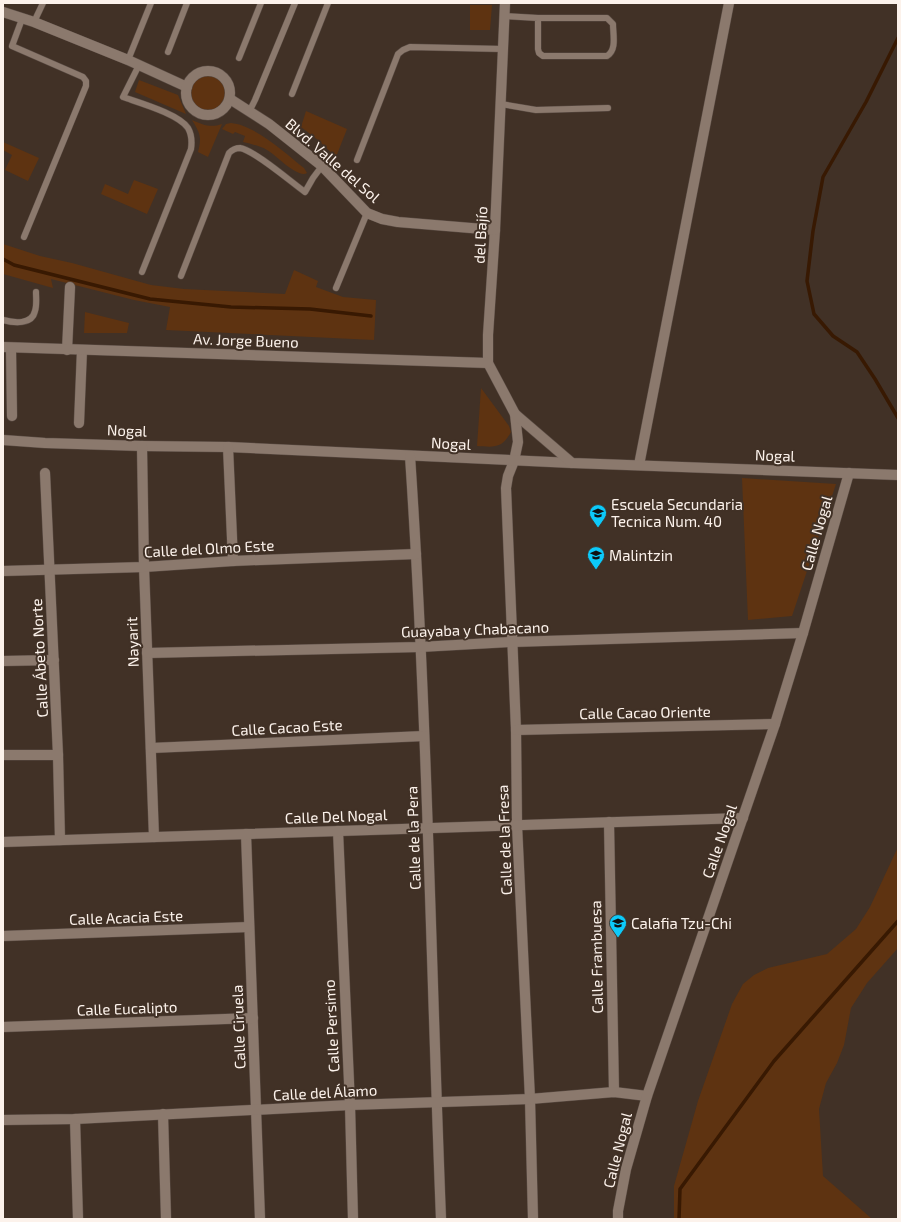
<svg xmlns="http://www.w3.org/2000/svg" width="901" height="1222" viewBox="0 0 901 1222" font-family="'Exo 2',sans-serif">
  <style>
    .green { fill: #5e3311 }
    .lines { fill: none; stroke-linecap: round; stroke-linejoin: round }
    .stream { stroke: #381902; stroke-width: 3.5 }
    .lane-casing { stroke: #5a4c44; stroke-width: 7 }
    .street-casing { stroke: #5a4c44; stroke-width: 11 }
    .secondary-casing { stroke: #5a4c44; stroke-width: 11 }
    .lane { stroke: #8b796d; stroke-width: 6 }
    .street { stroke: #8b796d; stroke-width: 10 }
    .secondary { stroke: #8b796d; stroke-width: 10 }
    .labels { text-anchor: middle; dominant-baseline: central; stroke-width: 4; stroke-linejoin: round; paint-order: stroke }
    .street-label { font-size: 15px; fill: #fcf2eb; stroke: #413126 }
    .poi-label { font-size: 15px; fill: #fcf2eb; stroke: #413126; text-anchor: start }
  </style>
  <rect width="100%" height="100%" fill="#413126"/>
  <g class="green">
    <path d="M470 5H492L490 30H470Z"/>
    <circle cx="208" cy="93" r="17"/>
    <path d="M139 80 178 95 186 114 135 92Z"/>
    <path d="M306 111 347 129 336 157 318 140 301 127Z"/>
    <path d="M192 120C203 125 211 128 222 124L208 157 198 152C202 137 200 133 192 120Z"/>
    <path d="M231 123C255 125 285 153 304 168L307 173C298 179 276 155 267 150 260 146 251 144 243 142L245 136 235 132 233 134 222 129 226 124Z"/>
    <path d="M3 142 39 158 28 181 5 170 12 155 3 150Z"/>
    <path d="M134 180 158 189 147 214 101 194 105 184 128 194Z"/>
    <path d="M3 244 40 256 72 263 151 285 184 289 285 294 294 270 318 281 316 287 343 297 376 300 374 340 166 330 170 307 134 300 51 279 53 288 3 274Z"/>
    <path d="M85 312 129 323 127 333H84Z"/>
    <path d="M481 388 509 426 511 432C502 449 494 447 477 446Z"/>
    <path d="M742 478 836 484 792 616 748 620Z"/>
    <path d="M898 847V948L867 983 851 1008 844 1045 837 1063 826 1083 819 1109 823 1176 872 1219H674V1186L698 1101 732 1004 743 984 754 975 768 968 827 954 856 929 870 907Z"/>
  </g>
  <g class="lines">
    <g class="stream">
      <path d="M898 38 866 102 823 177 813 231 807 281 814 314 833 336 857 352 875 379 898 418"/>
      <path d="M3 259 14 265 150 299 231 307 310 309 371 316"/>
      <path d="M679 1219 680 1189 774 1061 898 921"/>
    </g>
    <g class="lane-casing">
      <g id="lane">
        <path d="M504 16 538 18H607L613 24C613 35 617 50 607 56H543L539 53 538 49V18"/>
        <path d="M22 19 12 46 83 77 86 81V86L24 237"/>
        <path d="M34 22 43 3"/>
        <path d="M168 52 187 3"/>
        <path d="M239 58 261 3"/>
        <path d="M128 60 151 3"/>
        <path d="M139 65 123 97C140 103 179 114 188 128 192 135 192 142 191 149L142 272"/>
        <path d="M292 94 328 3"/>
        <path d="M501 104 536 110 608 108"/>
        <path d="M249 112 255 100 295 3"/>
        <path d="M357 160 398 54 403 50 410 47 503 49"/>
        <path d="M181 276 229 153C232 150 235 148 240 148 254 150 291 182 305 192L313 178 322 166"/>
        <path d="M336 288 367 213"/>
        <path d="M3 320C14 323 32 325 35 311 37 305 36 298 36 292"/>
      </g>
    </g>
    <g class="street-casing">
      <g id="street">
        <path d="M11 348 12 416"/>
        <path d="M67 350 70 287"/>
        <path d="M515 414 518 442 514 461 508 476 506 488 516 730 517 825 530 1099 533 1219"/>
        <path d="M79 423 82 350"/>
        <path d="M3 440 45 443 142 446 228 447 572 463"/>
        <path d="M142 446 144 567 154 837"/>
        <path d="M228 447 233 561"/>
        <path d="M410 456C427 710 431 965 441 1219"/>
        <path d="M639 465 729 3"/>
        <path d="M45 473 58 755 60 840"/>
        <path d="M3 571 144 567 233 561 416 554"/>
        <path d="M147 653 420 647 512 642 803 633"/>
        <path d="M3 661 54 660"/>
        <path d="M516 730 775 724"/>
        <path d="M151 748 424 736"/>
        <path d="M3 755H58"/>
        <path d="M609 822 614 1092"/>
        <path d="M338 831 350 1105 353 1219"/>
        <path d="M246 834 260 1219"/>
        <path d="M3 842 743 818"/>
        <path d="M3 936 249 927"/>
        <path d="M3 1027 253 1018"/>
        <path d="M163 1114 166 1219"/>
        <path d="M75 1119 78 1219"/>
        <path d="M3 1120 75 1119 350 1105 530 1099 614 1092 647 1096"/>
        <path d="M618 1219V1211L626 1169 647 1096 775 724 803 633 849 473"/>
      </g>
    </g>
    <g class="secondary-casing">
      <g id="secondary">
        <path d="M505 3 495 230 488 335V363L515 414 572 463 898 475"/>
        <path d="M3 12 34 22 128 60 187 87"/>
        <circle cx="208" cy="93" r="22"/>
        <path d="M230 99 269 124 322 166 367 213 382 219 398 222 495 230"/>
        <path d="M3 347 488 363"/>
      </g>
    </g>
    <use href="#lane" class="lane"/>
    <use href="#street" class="street"/>
    <use href="#secondary" class="secondary"/>
  </g>
  <defs>
    <g id="school-pin" transform="scale(0.9)"><path d="M0 17L-7.5 6A9.5 9.5 0 1 1 7.5 6Z" fill="#0ccafa" stroke="#413126"/><path d="M0-5L7-2L0 1L-7-2ZM-4 1L0 2.5L4 1V4Q0 6-4 4Z" fill="#111"/></g>
  </defs>
  <g fill-rule="evenodd">
    <use href="#school-pin" x="598" y="513"/>
    <use href="#school-pin" x="596" y="555"/>
    <use href="#school-pin" x="618" y="923"/>
  </g>
  <g class="labels">
    <g class="street-label">
      <text transform="translate(333 160) rotate(41)">Blvd. Valle del Sol</text>
      <text transform="translate(480 235) rotate(-87)">del Bajío</text>
      <text transform="translate(246 340) rotate(2)">Av. Jorge Bueno</text>
      <text transform="translate(127 430) rotate(2)">Nogal</text>
      <text transform="translate(451 443) rotate(3)">Nogal</text>
      <text transform="translate(775 455) rotate(2)">Nogal</text>
      <text transform="translate(816 533) rotate(-74)">Calle Nogal</text>
      <text transform="translate(209 548) rotate(-3)">Calle del Olmo Este</text>
      <text transform="translate(475 629) rotate(-2)">Guayaba y Chabacano</text>
      <text transform="translate(132 642) rotate(-92)">Nayarit</text>
      <text transform="translate(39 658) rotate(-93)">Calle Ábeto Norte</text>
      <text transform="translate(645 712) rotate(-1)">Calle Cacao Oriente</text>
      <text transform="translate(287 727) rotate(-3)">Calle Cacao Este</text>
      <text transform="translate(336 816) rotate(-2)">Calle Del Nogal</text>
      <text transform="translate(413 838) rotate(-92)">Calle de la Pera</text>
      <text transform="translate(504 840) rotate(-92)">Calle de la Fresa</text>
      <text transform="translate(719 841) rotate(-71)">Calle Nogal</text>
      <text transform="translate(126 917) rotate(-2)">Calle Acacia Este</text>
      <text transform="translate(596 957) rotate(-91)">Calle Frambuesa</text>
      <text transform="translate(127 1008) rotate(-2)">Calle Eucalipto</text>
      <text transform="translate(331 1026) rotate(-93)">Calle Persimo</text>
      <text transform="translate(238 1027) rotate(-92)">Calle Ciruela</text>
      <text transform="translate(325 1092) rotate(-3)">Calle del Álamo</text>
      <text transform="translate(617 1150) rotate(-76)">Calle Nogal</text>
    </g>
    <g class="poi-label">
      <text x="611" y="504">Escuela Secundaria<tspan x="611" dy="17">Tecnica Num. 40</tspan></text>
      <text x="609" y="555">Malintzin</text>
      <text x="631" y="923">Calafia Tzu-Chi</text>
    </g>
  </g>
  <rect width="901" height="1222" fill="none" stroke="#fcf2eb" stroke-width="8"/>
</svg>
